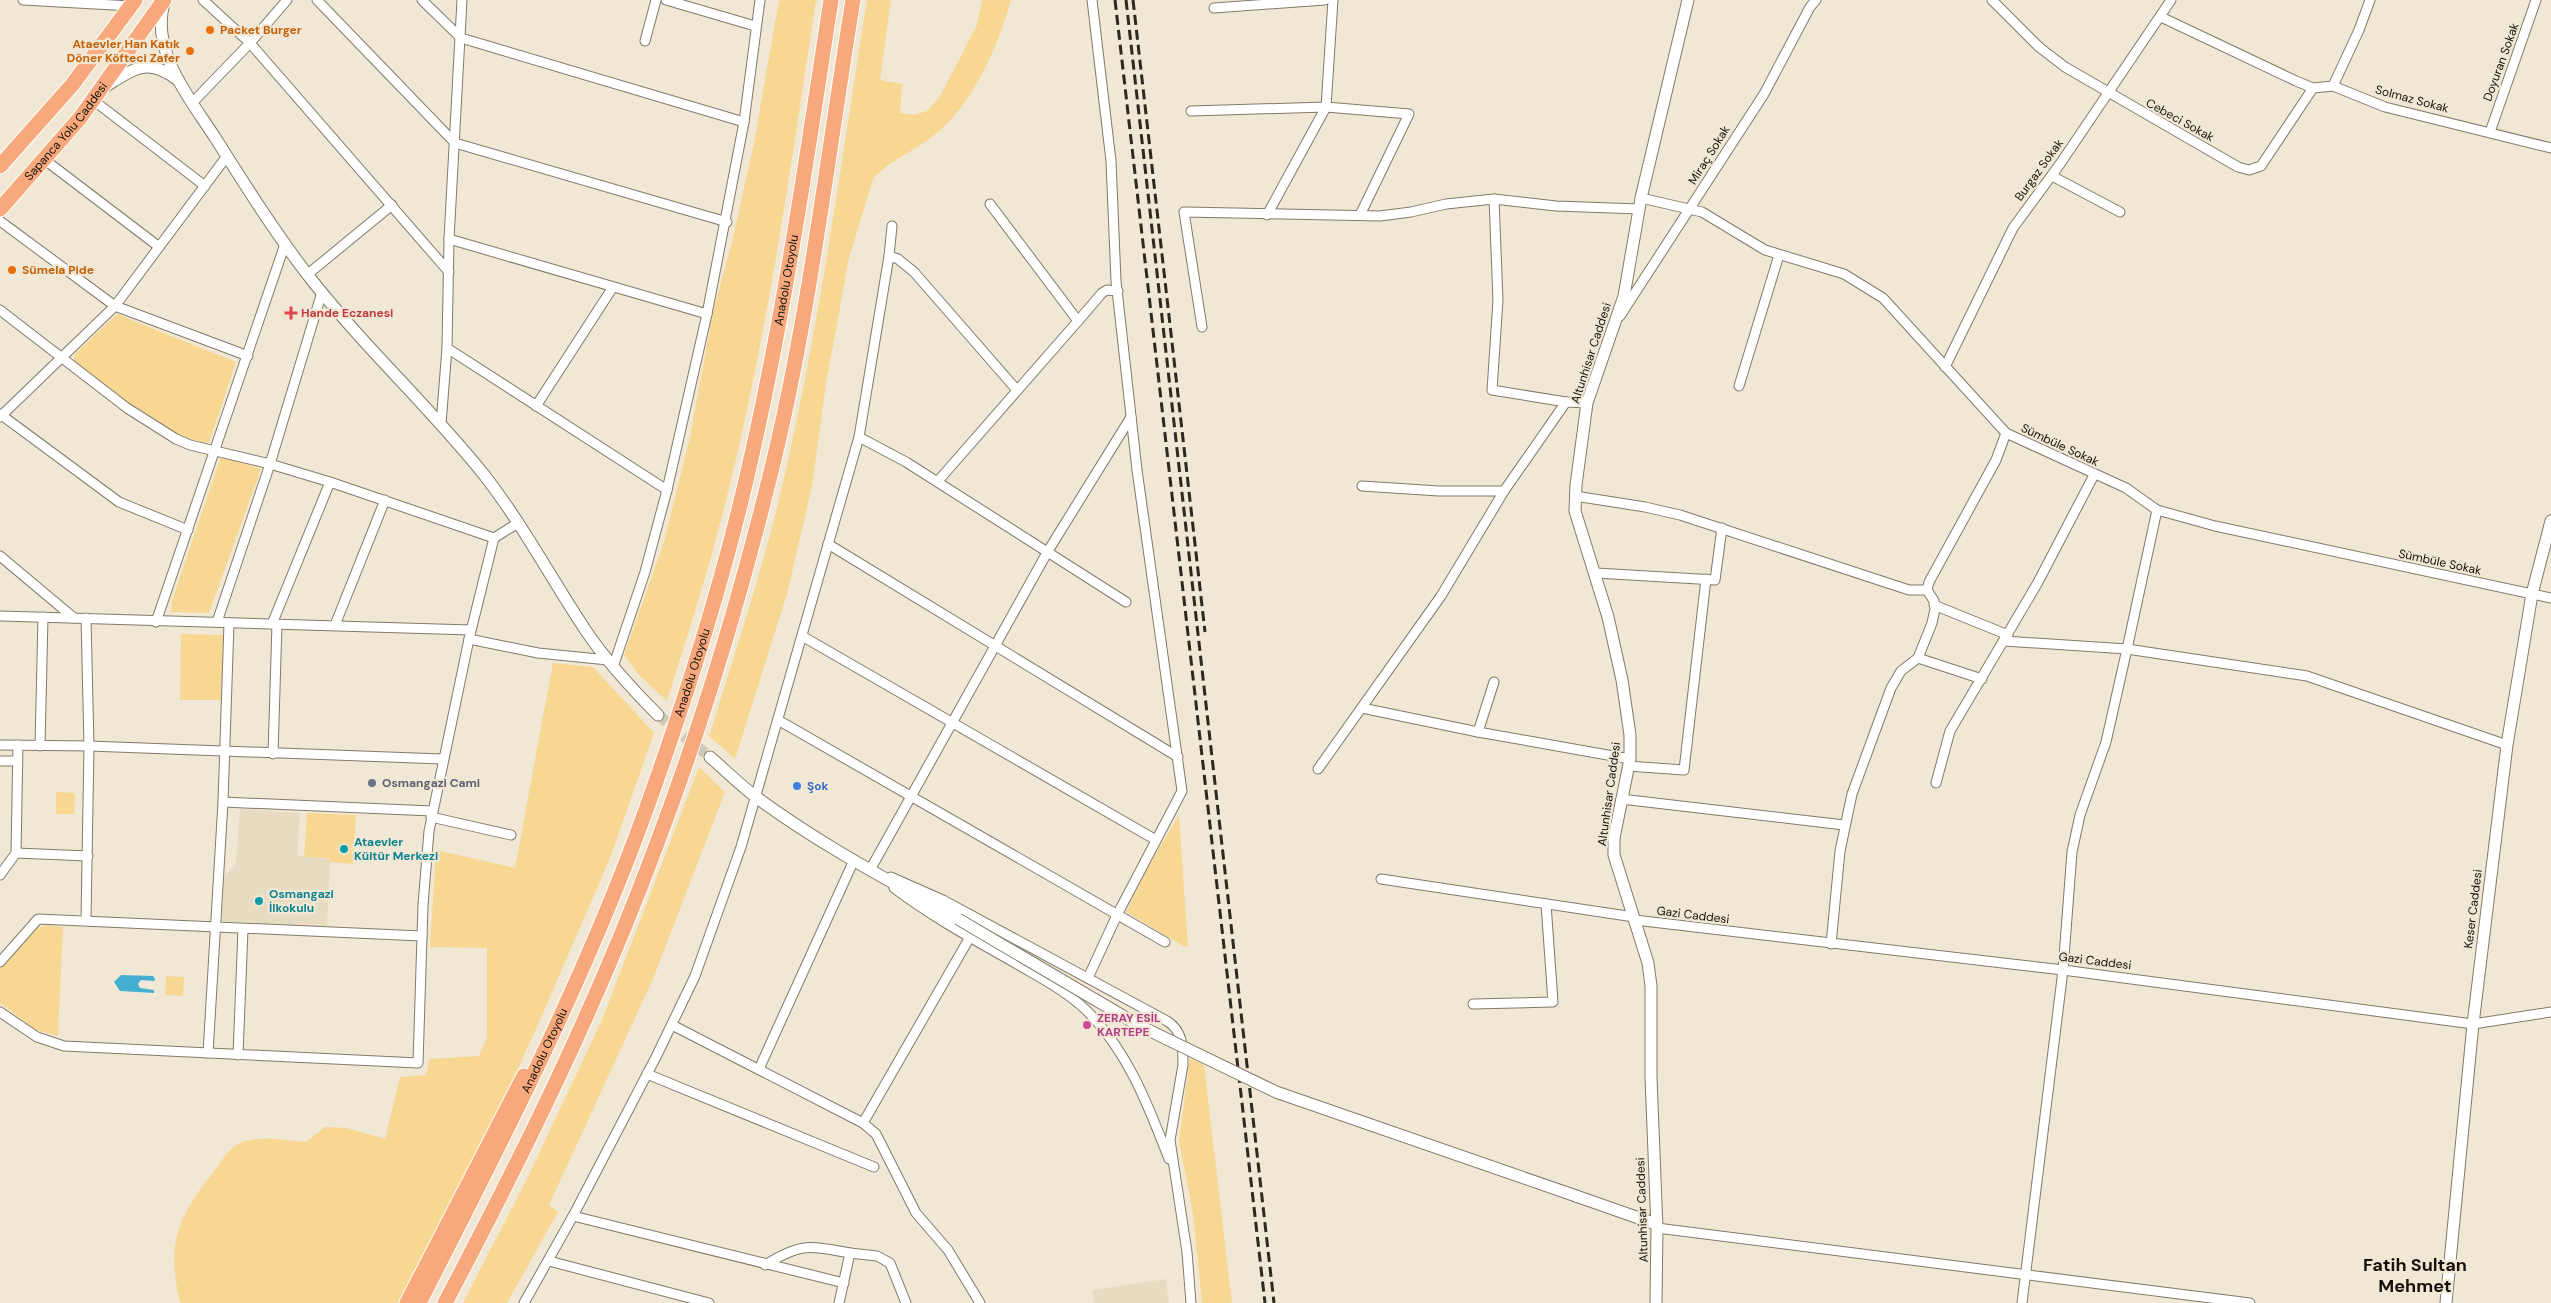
<svg xmlns="http://www.w3.org/2000/svg" width="2551" height="1303" viewBox="0 0 2551 1303" font-family="'DM Sans',sans-serif">
  <style>
    .built { fill: #e7dbc2 }
    .green { fill: #f7d792 }
    .water { fill: #44afd0 }
    .lines { fill: none; stroke-linecap: round; stroke-linejoin: round }
    .secondary-tunnel { stroke: #cfc8b7; stroke-width: 11; stroke-dasharray: 11 5.5; stroke-linecap: butt }
    .street-casing { stroke: #827a69; stroke-width: 11 }
    .secondary-casing { stroke: #827a69; stroke-width: 13 }
    .highway-casing { stroke: #fff; stroke-width: 17 }
    .street { stroke: #fff; stroke-width: 9 }
    .secondary { stroke: #fff; stroke-width: 11 }
    .highway { stroke: #f7a87c; stroke-width: 15 }
    .rail { stroke: #2c2920; stroke-width: 3; stroke-dasharray: 10 5; stroke-linecap: butt }
    .secondary-bridge-casing { stroke: #827a69; stroke-width: 13; stroke-linecap: butt }
    .secondary-bridge { stroke: #fff; stroke-width: 11 }
    .food-dot { fill: #e8710a; stroke: #f0e8d5; stroke-width: 2 }
    .health-dot { fill: #e0444e; stroke: #f0e8d5; stroke-width: 2 }
    .worship-dot { fill: #6b7280; stroke: #f0e8d5; stroke-width: 2 }
    .shop-dot { fill: #3f7fe0; stroke: #f0e8d5; stroke-width: 2 }
    .culture-dot { fill: #0f9aa8; stroke: #f0e8d5; stroke-width: 2 }
    .hotel-dot { fill: #d1479c; stroke: #f0e8d5; stroke-width: 2 }
    .labels { text-anchor: middle; dominant-baseline: central; stroke-width: 4.5; stroke-linejoin: round; paint-order: stroke }
    .food-label { font-size: 12px; font-weight: bold; fill: #c56008; stroke: #f0e8d5; text-anchor: start }
    .street-label { font-size: 12px; fill: #15120b; stroke: #f0e8d5 }
    .health-label { font-size: 12px; font-weight: bold; fill: #be3a42; stroke: #f0e8d5; text-anchor: start }
    .worship-label { font-size: 12px; font-weight: bold; fill: #5b616d; stroke: #f0e8d5; text-anchor: start }
    .shop-label { font-size: 12px; font-weight: bold; fill: #366cbe; stroke: #f0e8d5; text-anchor: start }
    .culture-label { font-size: 12px; font-weight: bold; fill: #0d838f; stroke: #f0e8d5; text-anchor: start }
    .hotel-label { font-size: 12px; font-weight: bold; fill: #b23c85; stroke: #f0e8d5; text-anchor: start }
    .district-label { font-size: 18px; font-weight: bold; fill: #15120b; stroke: #f0e8d5 }
  </style>
  <rect width="100%" height="100%" fill="#f0e8d5"/>
  <g class="built">
    <path d="M240 809 300 813 297 856 330 859 327 928 221 921 224 876 236 864Z"/>
    <path d="M1166 1279 1169 1303H1094L1092 1290Z"/>
  </g>
  <g class="green">
    <path d="M779 0H816C789 179 764 360 717 535 702 591 684 646 667 701L640 676 624 655 664 542 690 437 713 312 732 242 754 143Z"/>
    <path d="M867 0H891L880 80 902 84 900 113 914 115 927 111 939 98 977 25 982 0H1011C997 49 973 105 932 137 913 152 888 161 873 179L849 258 826 384 812 486 787 594 735 759 709 736C733 659 759 582 778 504 818 338 840 169 867 0Z"/>
    <path d="M117 314 236 362 209 443C165 439 110 388 74 362V355Z"/>
    <path d="M221 456 261 469 209 613 171 612 172 601Z"/>
    <path d="M181 634 223 635 221 700H180Z"/>
    <path d="M553 663 593 667 654 733 610 858 537 1027 505 1096 399 1303H180C166 1242 178 1216 215 1170 221 1162 229 1148 238 1144 258 1134 284 1140 306 1142L325 1127 347 1128 385 1139 400 1077 426 1075 429 1059 479 1056 487 1037V948L430 947 436 850 515 868Z"/>
    <path d="M699 767 725 792 653 979 549 1205 558 1212 507 1303H463L527 1179 602 1020Z"/>
    <path d="M56 792 75 793 74 814H56Z"/>
    <path d="M307 813 356 815 353 864 330 862 329 858 304 857Z"/>
    <path d="M1179 815 1188 947H1185L1126 912 1146 871Z"/>
    <path d="M46 925 63 927 58 1036 36 1030 0 1003V969L35 929Z"/>
    <path d="M166 976 184 977 183 996 165 995Z"/>
    <path d="M1190 1058 1204 1065 1232 1303H1202L1193 1214 1179 1141Z"/>
  </g>
  <path class="water" d="M121 975 153 976 155 979 154 981 141 980 138 984 140 988 154 990V993L120 991 114 982Z"/>
  <g class="lines">
    <path class="secondary-tunnel" d="M658 715 710 757"/>
    <g class="street-casing">
      <g id="street">
        <path d="M23 0 131 6"/>
        <path d="M203 0 250 43 449 272"/>
        <path d="M317 0 455 143 727 222"/>
        <path d="M422 0 461 38 744 122"/>
        <path d="M666 0 755 26"/>
        <path d="M1992 0 2039 47 2065 67 2238 167 2249 170 2261 166 2313 88"/>
        <path d="M1214 8 1325 0"/>
        <path d="M2161 17 2296 81 2313 88 2333 86 2385 107 2551 148"/>
        <path d="M645 41 656 0"/>
        <path d="M2333 86 2359 30 2370 0"/>
        <path d="M93 100 205 186"/>
        <path d="M193 102 250 43 287 0"/>
        <path d="M1191 111 1326 107 1333 0"/>
        <path d="M2490 132 2536 0"/>
        <path d="M45 160 158 246"/>
        <path d="M2052 176 2120 212"/>
        <path d="M1641 198 1702 212 1765 250 1844 274 1883 298 2006 433 2126 488 2157 510 2215 526 2551 598"/>
        <path d="M1494 199 1498 300 1492 390 1566 402"/>
        <path d="M1267 215 1326 107 1409 114 1360 215"/>
        <path d="M0 221 115 306 248 356"/>
        <path d="M449 239 707 314"/>
        <path d="M889 256 892 226"/>
        <path d="M308 274 392 205"/>
        <path d="M0 310 127 408 176 439 190 445 270 464 330 482 494 538"/>
        <path d="M1620 316 1764 94 1810 7 1816 0"/>
        <path d="M1078 321 1102 293 1107 290 1118 291"/>
        <path d="M1202 327 1184 212 1380 216 1411 212 1446 204 1494 199 1556 206 1639 209"/>
        <path d="M447 348 667 490"/>
        <path d="M1945 367 2013 228 2060 164 2171 0"/>
        <path d="M1739 386 1779 255"/>
        <path d="M536 406 613 287"/>
        <path d="M0 414 119 502 188 530"/>
        <path d="M0 417 115 306 227 156"/>
        <path d="M441 424 447 348 449 239 462 0"/>
        <path d="M859 437 889 256 898 259 914 272 1016 389"/>
        <path d="M938 481 1078 321 990 204"/>
        <path d="M1362 486 1439 491H1504"/>
        <path d="M1575 496 1645 507 1680 515 1909 590H1927"/>
        <path d="M2157 510 2127 649 2307 676 2507 745"/>
        <path d="M828 544 1178 757"/>
        <path d="M0 556 74 618"/>
        <path d="M1596 573 1715 580 1722 528"/>
        <path d="M1934 605 2008 635"/>
        <path d="M0 616 471 630"/>
        <path d="M156 622 285 244"/>
        <path d="M217 622 270 464 322 292"/>
        <path d="M272 624 330 482"/>
        <path d="M335 625 385 500"/>
        <path d="M802 636 1156 840"/>
        <path d="M469 639 538 653 608 660"/>
        <path d="M2004 641 2127 649 2106 742 2080 815 2072 852 2063 970 2022 1303"/>
        <path d="M1918 658 1982 679"/>
        <path d="M613 667 645 572 667 490 707 314 744 122 760 0"/>
        <path d="M1362 708 1478 732 1630 759"/>
        <path d="M778 720 1165 942"/>
        <path d="M1478 732 1494 682"/>
        <path d="M0 745 89 746 442 759"/>
        <path d="M40 746 43 617"/>
        <path d="M273 754 277 624"/>
        <path d="M0 761H17"/>
        <path d="M1628 766 1684 770 1706 579"/>
        <path d="M1318 769 1441 596 1504 491 1566 402 1587 403"/>
        <path d="M1936 783 1950 731 2037 584 2094 475"/>
        <path d="M1621 799 1844 825"/>
        <path d="M223 802 432 811"/>
        <path d="M431 817 511 835"/>
        <path d="M16 853 88 856"/>
        <path d="M870 870 1048 551 1131 417"/>
        <path d="M0 875 16 853 18 745"/>
        <path d="M891 877 943 900 1167 1021C1183 1031 1183 1047 1183 1065L1170 1140 1187 1252 1191 1303"/>
        <path d="M1381 879 1634 917"/>
        <path d="M894 888C932 917 975 940 1017 964 1041 978 1066 991 1086 1010 1128 1051 1148 1105 1169 1159"/>
        <path d="M86 920 89 746 86 618"/>
        <path d="M1635 920 2063 970 2473 1024 2551 1012"/>
        <path d="M1831 944 1840 851 1852 794 1891 688 1901 671 1918 658 1932 623 1935 609 1934 601 1927 590 1929 582 1996 460 2006 433"/>
        <path d="M0 962 38 919 422 936"/>
        <path d="M1088 978 1117 915 1182 791 1137 470 1116 281 1111 161 1092 0"/>
        <path d="M1473 1004 1553 1002 1546 904"/>
        <path d="M0 1012 37 1037 64 1046 418 1063 423 905 429 831 469 639 494 538 518 523"/>
        <path d="M672 1025 863 1123 970 937"/>
        <path d="M208 1053 223 802 229 623"/>
        <path d="M238 1055 243 929"/>
        <path d="M759 1069 854 860"/>
        <path d="M647 1074 874 1167"/>
        <path d="M863 1123 876 1134 916 1213 948 1250 980 1303"/>
        <path d="M573 1216 844 1283"/>
        <path d="M1657 1228 2250 1303"/>
        <path d="M850 1253 877 1256 890 1263 906 1303"/>
        <path d="M549 1261 709 1303"/>
        <path d="M765 1265C802 1242 809 1246 850 1253L839 1303"/>
        <path d="M524 1303 573 1216 656 1057 695 976 741 847 859 437 906 462 1126 602"/>
      </g>
    </g>
    <g class="secondary-casing">
      <g id="secondary">
        <path d="M164 3C150 52 191 100 216 139 245 185 274 231 307 274 362 345 429 406 485 476 523 525 552 580 586 631 607 662 632 689 658 715"/>
        <path d="M106 86C135 68 148 57 178 80"/>
        <path d="M710 757C725 770 740 785 756 797 819 844 890 881 958 919"/>
        <path d="M1576 1196 1656 1224"/>
        <path d="M1656 1303 1657 1228 1651 1078V986L1648 963 1614 855V838L1630 759V735L1622 680 1608 617 1575 511 1576 485 1587 403 1624 296 1641 198 1688 0"/>
        <path d="M2446 1303 2473 1024 2507 745 2532 594 2551 521"/>
      </g>
    </g>
    <g class="highway-casing">
      <g id="highway">
        <path d="M0 166 72 85 135 0"/>
        <path id="s1" d="M0 209 80 118 164 0"/>
        <path d="M407 1303 524 1076"/>
        <path id="s2" d="M419 1303C502 1141 585 979 647 807 687 695 724 579 750 463 785 310 807 155 831 0"/>
        <path d="M445 1303C523 1155 598 1003 656 846 702 725 739 601 770 476 809 319 827 159 853 0"/>
      </g>
    </g>
    <use href="#street" class="street"/>
    <use href="#secondary" class="secondary"/>
    <use href="#highway" class="highway"/>
    <g class="rail">
      <path d="M1115 0 1265 1303"/>
      <path d="M1126 0 1274 1303"/>
      <path d="M1133 0 1205 632"/>
    </g>
    <g class="secondary-bridge-casing">
      <path id="secondary-bridge" d="M958 919 1140 1026 1276 1092 1576 1196"/>
    </g>
    <use href="#secondary-bridge" class="secondary-bridge"/>
  </g>
  <g class="food-dot">
    <circle cx="210" cy="30" r="5"/>
    <circle cx="190" cy="51" r="5"/>
    <circle cx="12" cy="270" r="5"/>
  </g>
  <path class="health-dot" d="M288.5 305.5h5v5h5v5h-5v5h-5v-5h-5v-5h5z"/>
  <circle class="worship-dot" cx="372" cy="783" r="5"/>
  <circle class="shop-dot" cx="797" cy="786" r="5"/>
  <g class="culture-dot">
    <circle cx="344" cy="849" r="5"/>
    <circle cx="259" cy="901" r="5"/>
  </g>
  <circle class="hotel-dot" cx="1087" cy="1025" r="5"/>
  <g class="labels">
    <g class="food-label">
      <text x="220" y="30">Packet Burger</text>
      <text x="180" y="44" text-anchor="end">Ataevler Han Katık<tspan x="180" dy="14">Döner Köfteci Zafer</tspan></text>
      <text x="22" y="270">Sümela Pide</text>
    </g>
    <g class="street-label">
      <text transform="translate(2501 62) rotate(-70)">Doyuran Sokak</text>
      <text transform="translate(2412 99) rotate(15)">Solmaz Sokak</text>
      <text transform="translate(2180 120) rotate(29)">Cebeci Sokak</text>
      <text stroke="none"><textPath href="#s1" startOffset="102">Sapanca Yolu Caddesi</textPath></text>
      <text transform="translate(1709 155) rotate(-58)">Miraç Sokak</text>
      <text transform="translate(2039 170) rotate(-54)">Burgaz Sokak</text>
      <text stroke="none"><textPath href="#s2" startOffset="1092">Anadolu Otoyolu</textPath></text>
      <text transform="translate(1591 353) rotate(-72)">Altunhisar Caddesi</text>
      <text transform="translate(2060 445) rotate(25)">Sümbüle Sokak</text>
      <text transform="translate(2440 562) rotate(12)">Sümbüle Sokak</text>
      <text stroke="none"><textPath href="#s2" startOffset="688">Anadolu Otoyolu</textPath></text>
      <text transform="translate(1609 794) rotate(-82)">Altunhisar Caddesi</text>
      <text transform="translate(2473 909) rotate(-83)">Keser Caddesi</text>
      <text transform="translate(1693 915) rotate(7)">Gazi Caddesi</text>
      <text transform="translate(2095 961) rotate(7)">Gazi Caddesi</text>
      <text stroke="none"><textPath href="#s2" startOffset="282">Anadolu Otoyolu</textPath></text>
      <text transform="translate(1642 1210) rotate(-92)">Altunhisar Caddesi</text>
    </g>
    <g class="health-label">
      <text x="301" y="313">Hande Eczanesi</text>
    </g>
    <g class="worship-label">
      <text x="382" y="783">Osmangazi Cami</text>
    </g>
    <g class="shop-label">
      <text x="807" y="786">Şok</text>
    </g>
    <g class="culture-label">
      <text x="354" y="842">Ataevler<tspan x="354" dy="14">Kültür Merkezi</tspan></text>
      <text x="269" y="894">Osmangazi<tspan x="269" dy="14">İlkokulu</tspan></text>
    </g>
    <g class="hotel-label">
      <text x="1097" y="1018">ZERAY ESİL<tspan x="1097" dy="14">KARTEPE</tspan></text>
    </g>
    <g class="district-label">
      <text x="2415" y="1265">Fatih Sultan<tspan x="2415" dy="21">Mehmet</tspan></text>
    </g>
  </g>
</svg>
